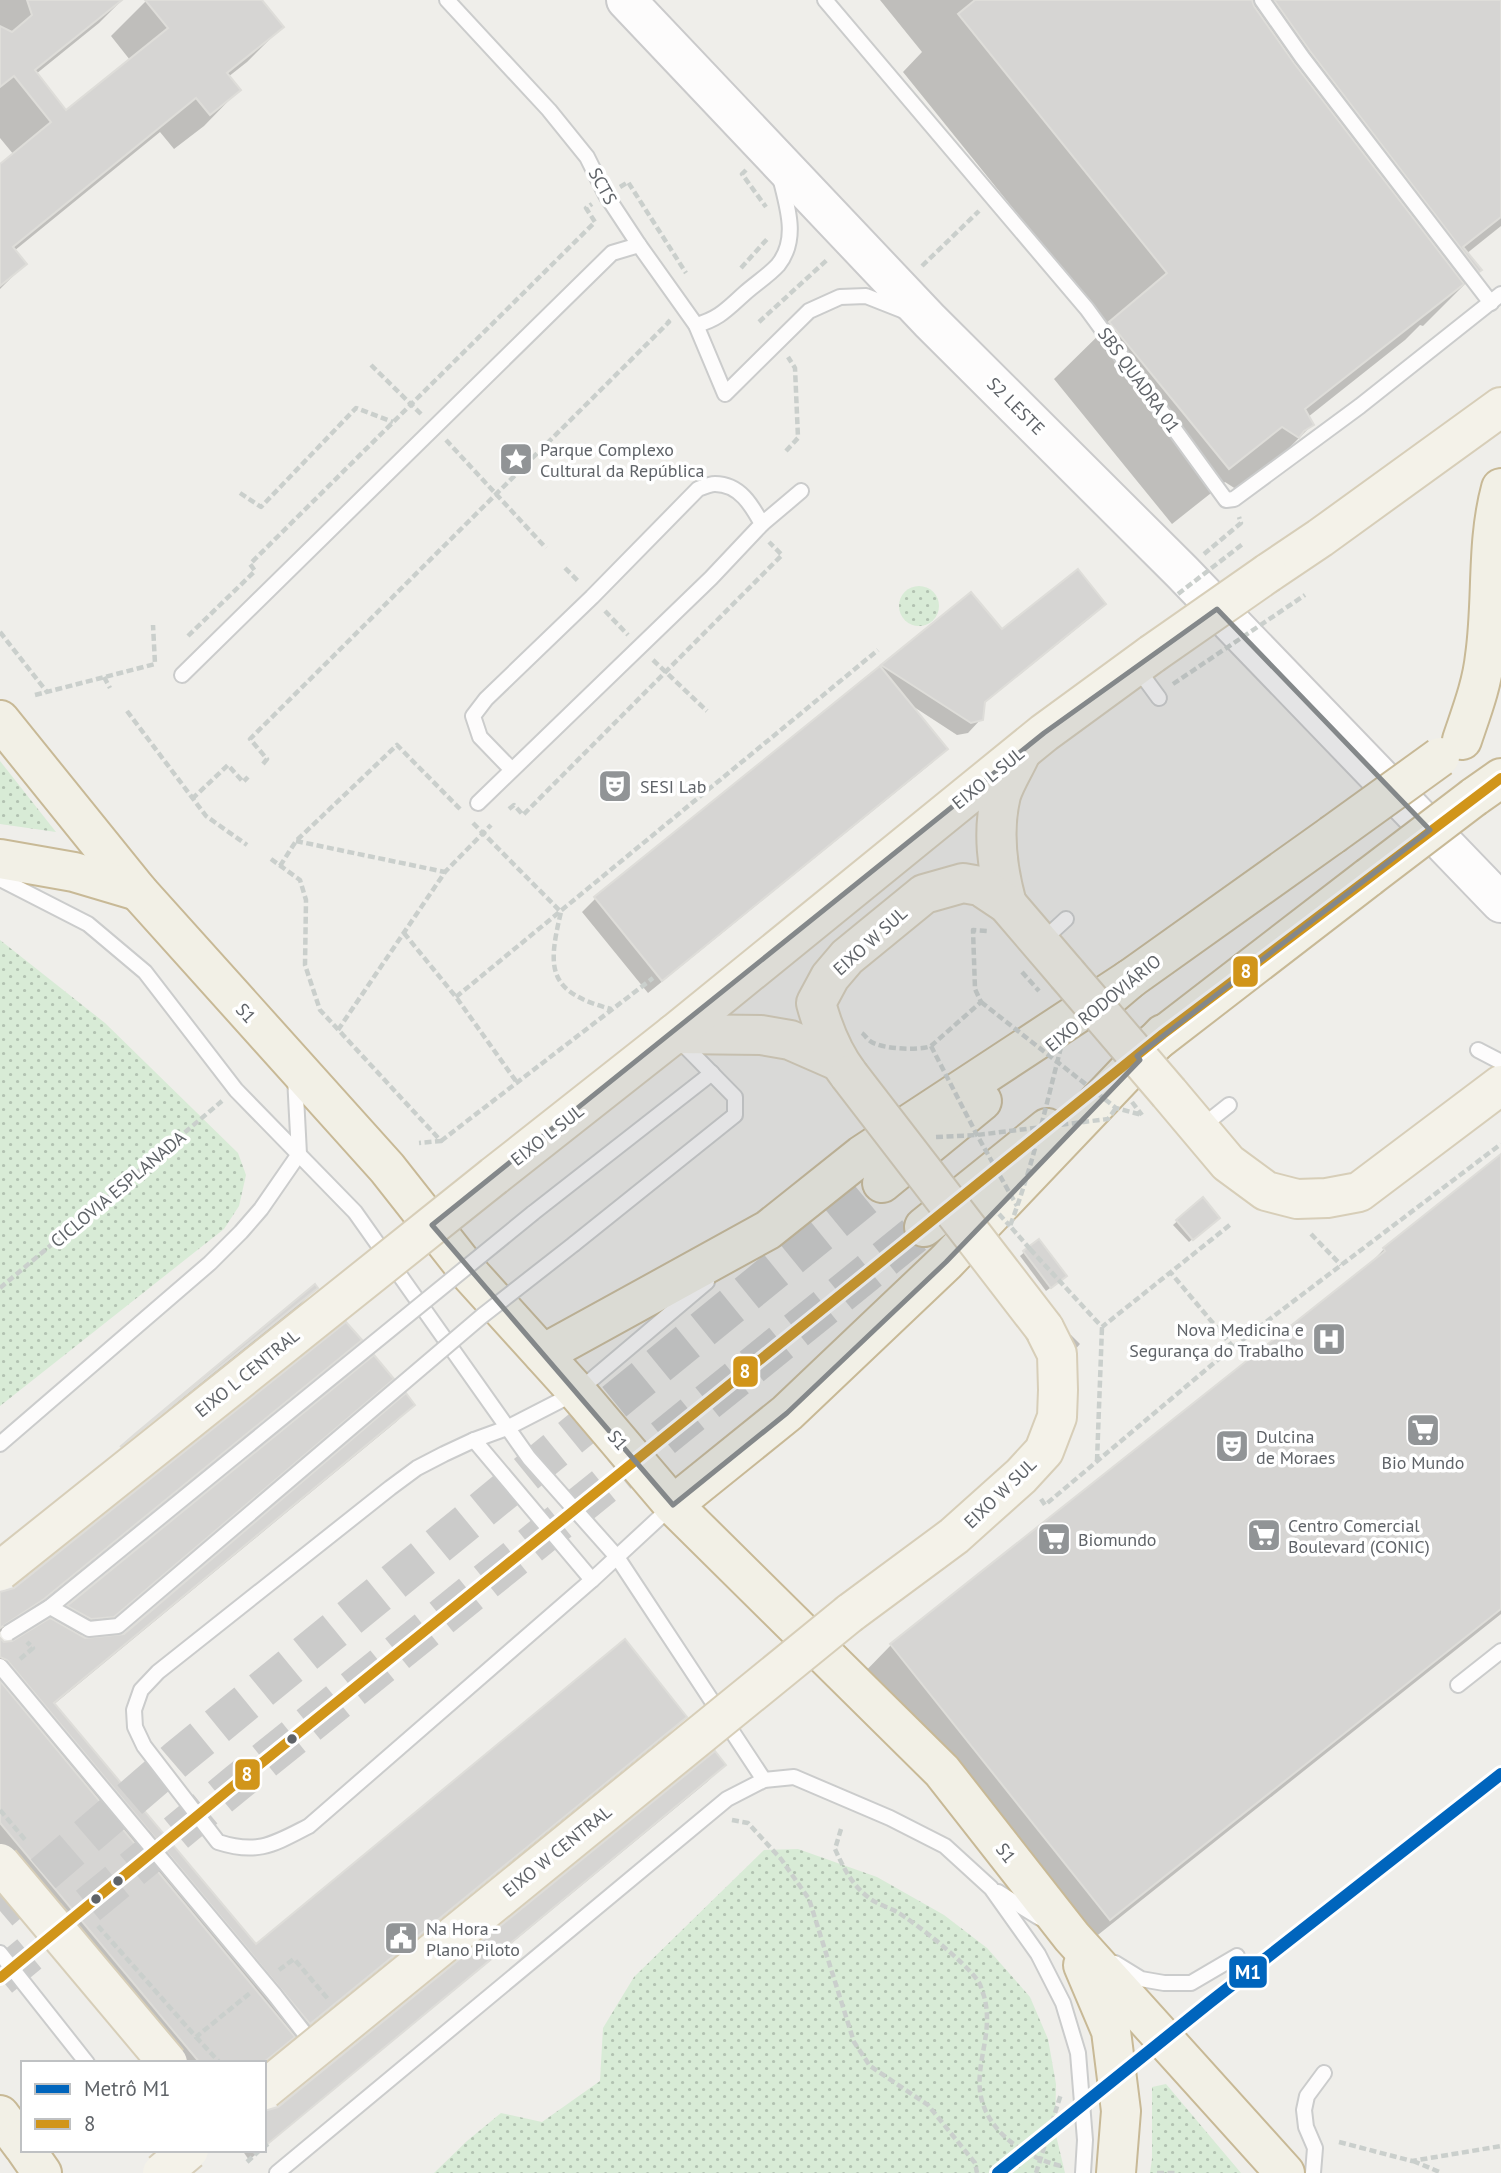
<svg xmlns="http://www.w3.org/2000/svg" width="1501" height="2173" viewBox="0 0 1501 2173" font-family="'PT Sans',sans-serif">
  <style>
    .grass { fill: url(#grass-dots) }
    .shadow { fill: #0003 }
    .building { fill: #d6d5d3; stroke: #deddd9; stroke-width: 2 }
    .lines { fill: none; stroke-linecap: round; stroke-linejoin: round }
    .trunk-tunnel { stroke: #cbcbca; stroke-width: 38; stroke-dasharray: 38 19; stroke-linecap: butt }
    .service-casing { stroke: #cbcccc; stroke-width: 18 }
    .secondary-casing { stroke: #cacacb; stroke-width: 42 }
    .primary-casing { stroke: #d7ceb8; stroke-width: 42 }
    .trunk-casing { stroke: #c8b996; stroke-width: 42 }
    .path { stroke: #cacfcc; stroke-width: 4.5; stroke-dasharray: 7 3.5; stroke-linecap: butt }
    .service { stroke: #fdfcfc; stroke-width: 14 }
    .secondary { stroke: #fdfcfc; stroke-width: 38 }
    .primary { stroke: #f4f2e9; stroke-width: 38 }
    .trunk { stroke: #f2f0e6; stroke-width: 38 }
    .service-bridge-casing { stroke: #cbcccc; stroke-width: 18; stroke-linecap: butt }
    .primary-bridge-casing { stroke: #d7ceb8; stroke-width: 42; stroke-linecap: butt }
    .trunk-bridge-casing { stroke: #c8b996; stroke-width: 42; stroke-linecap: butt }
    .path-bridge { stroke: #cacfcc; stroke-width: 4.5; stroke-dasharray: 7 3.5; stroke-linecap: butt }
    .service-bridge { stroke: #fdfcfc; stroke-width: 14 }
    .primary-bridge { stroke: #f4f2e9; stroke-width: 38 }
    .trunk-bridge { stroke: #f2f0e6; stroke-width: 38 }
    .bus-1-casing { stroke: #fff; stroke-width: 16 }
    .bus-1 { stroke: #d1951a; stroke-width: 10 }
    .metro-1-casing { stroke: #fff; stroke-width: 18 }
    .metro-1 { stroke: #0065bd; stroke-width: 12 }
    .marked { fill: #84888a; fill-opacity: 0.2; stroke: #84888a; stroke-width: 5; stroke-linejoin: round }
    .bus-dot { fill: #5f6368; stroke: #fff; stroke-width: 2.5 }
    .labels { text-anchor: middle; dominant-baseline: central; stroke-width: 7; stroke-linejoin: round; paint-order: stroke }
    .street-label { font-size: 18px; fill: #5f6368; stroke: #fff }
    .poi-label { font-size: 18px; fill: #5f6368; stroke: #fff; text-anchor: start }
    .line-badge { stroke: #fff; stroke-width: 2.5 }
    .badge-label { font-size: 19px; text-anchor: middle; font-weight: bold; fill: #fff }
  </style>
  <defs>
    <pattern id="grass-dots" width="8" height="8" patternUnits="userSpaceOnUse" patternTransform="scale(1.75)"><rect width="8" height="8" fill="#d8ebd6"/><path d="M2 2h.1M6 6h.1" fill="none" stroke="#b2c2b1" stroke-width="1.8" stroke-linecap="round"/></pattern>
  </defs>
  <rect width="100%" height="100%" fill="#efeeea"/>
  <g class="grass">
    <circle cx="919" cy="606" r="20"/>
    <path d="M0 761 56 832 0 824Z"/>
    <path d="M0 940 105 1023 238 1153 246 1175 239 1206 224 1229 0 1406Z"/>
    <path d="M798 1849 877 1877 944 1915 987 1948 1030 1997 1048 2039 1056 2084 1055 2131 1065 2173H434L467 2141 501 2113 542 2122 600 2081 603 2028 634 1977 764 1850Z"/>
    <path d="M1166 2084 1241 2173H1150L1152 2159V2087Z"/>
  </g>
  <g class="shadow">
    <path d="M0 0H122L99 23 36 74 66 112 130 60 111 36 147 0H260L282 27 247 62 228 77 239 90 204 126 174 149 160 132 14 251 25 264 0 289V166L14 155 0 138Z"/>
    <path d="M880 0H1501V226L1466 254 1479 270 1423 326 1420 325 1405 340 1308 417 1312 425 1256 481 1242 493 1225 482 1172 524 1054 379 1108 326 903 72 922 52Z"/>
    <path d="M971 594 1001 632 1104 604 1091 617 983 704 981 719 968 733 957 735 911 705 945 749 933 762 648 993 582 912 595 899Z"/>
    <path d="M1501 1157V1614L1074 1954 856 1681 891 1645 1365 1269 1384 1249Z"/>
    <path d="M1203 1199 1214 1222 1189 1242 1173 1225Z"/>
    <path d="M1038 1241 1061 1280 1046 1291 1020 1256Z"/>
    <path d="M315 1287 316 1288 299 1306 152 1423Z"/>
    <path d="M1071 1335 1080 1344 1074 1351 1068 1338Z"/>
    <path d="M359 1340 342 1357 25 1616 0 1632V1594L15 1590Z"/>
    <path d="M374 1358V1396L95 1633 77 1635 85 1639 124 1635 413 1405 396 1422 53 1705 256 1947 685 1717 668 1734 292 2040 290 2039 264 2063H168L0 1862V1639L2 1643 9 1644 53 1622 68 1607Z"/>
    <path d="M724 1765 707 1782 264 2147V2113L279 2108Z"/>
    <path d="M242 2150H261L249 2160Z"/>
  </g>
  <g class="building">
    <path d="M27 0H122L35 70 66 110 168 28 145 0H262L284 27 227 73 241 90 210 115 196 98 13 247 27 264 0 286V164L51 122 14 76 0 87V26L12 32 32 15Z"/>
    <path d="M975 0H1252L1254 6 1294 63 1464 284 1305 409 1314 425 1304 431 1299 438 1282 427 1229 469 1109 322 1167 273 958 14Z"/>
    <path d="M1274 0H1501V217L1463 247 1482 270 1479 272 1310 51Z"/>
    <path d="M1078 569 1106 604 985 702 983 720 971 723 881 665 971 592 1002 629Z"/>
    <path d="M880 666 948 749 662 981 594 897Z"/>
    <path d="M1501 1154V1609L1110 1920 890 1644 1385 1251 1383 1248Z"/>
    <path d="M1203 1197 1220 1218 1193 1240 1176 1220Z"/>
    <path d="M1039 1239 1067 1276 1051 1288 1023 1251Z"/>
    <path d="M315 1284 318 1288 120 1447 135 1434Z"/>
    <path d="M346 1322 362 1340 44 1599 0 1628V1592L14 1588Z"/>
    <path d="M374 1355 394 1379 114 1617 91 1619 67 1606Z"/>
    <path d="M406 1393 415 1405 54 1703 256 1944 625 1639 687 1717 310 2024 7 1660 0 1657V1638L4 1642 12 1641 50 1618 85 1638 124 1634Z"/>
    <path d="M0 1681 295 2037 263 2063H200L0 1823Z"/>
    <path d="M715 1751 726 1765 264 2147V2111L278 2107Z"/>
  </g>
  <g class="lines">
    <g class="trunk-tunnel">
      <path d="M0 1911 178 1758 882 1183"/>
      <path d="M0 1978 238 1782 924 1227"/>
    </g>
    <g class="service-casing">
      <g id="service">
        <path d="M447 0 549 110 587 157 606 195 639 245 696 325 725 394 809 311 840 297 866 296 904 311"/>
        <path d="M825 0 1087 309 1226 500 1234 499 1360 406 1501 294"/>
        <path d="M1262 0 1302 57 1491 303"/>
        <path d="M696 325C719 319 727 309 745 293 755 284 769 275 778 265 799 239 787 206 780 177"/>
        <path d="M762 524 801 491"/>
        <path d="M1137 668 1159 698"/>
        <path d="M182 675 612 253 639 245"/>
        <path d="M478 803 711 578 762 524C752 506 740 484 715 484 710 484 703 487 698 489L592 597 486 699 473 716 480 737 511 769"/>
        <path d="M0 879 88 924 145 972 236 1090 355 1212 529 1458 617 1557 764 1780"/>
        <path d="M1041 942 1066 919"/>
        <path d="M1478 1050 1501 1062"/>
        <path d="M1200 1128 1229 1105"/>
        <path d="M533 1213 712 1073"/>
        <path d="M574 1244 735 1115V1097L680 1041"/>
        <path d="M474 1440 592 1580"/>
        <path d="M0 1444 210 1263 241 1232 261 1209 299 1154 295 1077"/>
        <path d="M672 1506 592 1580 309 1826C274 1844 258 1855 218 1842L144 1746 135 1727 134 1710 141 1690 158 1672 390 1488 417 1468 444 1454 474 1440 507 1428 577 1392 707 1282"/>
        <path d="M1458 1685 1501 1651"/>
        <path d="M998 1892 1040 1918"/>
        <path d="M0 1953 87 2063"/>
        <path d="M1115 1963 1141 1979 1164 1983H1191L1237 1956"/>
        <path d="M274 1994 316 2048"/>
        <path d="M277 2173 727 1799 764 1780 794 1777 890 1818 945 1846 991 1888 1038 1954 1063 2003 1078 2053 1085 2140 1083 2173"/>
        <path d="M1313 2173 1315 2148 1306 2127 1304 2110 1307 2096 1324 2073"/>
      </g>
    </g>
    <g class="secondary-casing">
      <path id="secondary" d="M626 0 930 321 1182 572 1501 903"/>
    </g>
    <g class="primary-casing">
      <g id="primary">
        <path d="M1268 573 1320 538 1501 407"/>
        <path d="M1007 904C997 868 992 832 1001 795 1005 782 1014 768 1020 755"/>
        <path d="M674 1034 761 1035 790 1040 838 1061"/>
        <path d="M849 1075C832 1053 823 1029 816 1003L830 977 847 957 924 894 963 883 980 886 1007 904 1067 974"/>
        <path d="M1169 1093 1228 1163 1266 1191 1297 1199 1327 1198 1359 1192 1501 1085"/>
        <path d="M494 1176 674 1034 1044 733 1152 654"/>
        <path d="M850 1613 954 1536 1021 1476 1044 1451 1057 1417 1058 1390 1057 1354 1044 1328"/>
      </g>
    </g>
    <g class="trunk-casing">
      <g id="trunk">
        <path d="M0 720 138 891 387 1168 472 1276 577 1392 673 1505 942 1771 1072 1937 1285 2173"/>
        <path d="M1462 740C1471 713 1482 685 1485 656 1493 600 1486 543 1501 488"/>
        <path d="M1474 797 1501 778"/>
        <path d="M0 859 74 872 138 891"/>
        <path d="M1110 996 1130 979 1332 835"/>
        <path d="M1146 1049 1369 877"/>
        <path d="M882 1183 982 1101"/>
        <path d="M924 1227 1047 1128"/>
        <path d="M543 1354 768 1230 862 1155 1130 979"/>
        <path d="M673 1505 787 1413 946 1262 1163 1034"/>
        <path d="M1083 1965 1111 2031 1121 2111 1116 2173"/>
        <path d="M0 2115 23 2146"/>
        <path d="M26 2150 42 2173"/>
      </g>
    </g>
    <g class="path">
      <path d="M746 170 742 174 766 207"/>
      <path d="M620 187 628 182 686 273"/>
      <path d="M922 266 979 211"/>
      <path d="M741 268 768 238"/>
      <path d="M759 322 828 259"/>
      <path d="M371 365 421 414"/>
      <path d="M446 440 546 548"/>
      <path d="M786 451 798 438 795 368 788 357"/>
      <path d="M240 493 261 507 356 408 393 422"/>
      <path d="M1204 554 1241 523 1239 517"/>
      <path d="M565 568 579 582"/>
      <path d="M605 611 628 635"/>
      <path d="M0 632 47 692"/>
      <path d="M188 636 255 571 250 564 595 222 586 208 592 204"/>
      <path d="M653 660 707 711"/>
      <path d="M104 677 110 688"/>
      <path d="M35 695 155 664 153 625"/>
      <path d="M127 711 206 816 247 845"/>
      <path d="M263 764 267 759 250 739 669 322 667 320"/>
      <path d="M192 799 228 765 243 782 248 777"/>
      <path d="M509 809 514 805 523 815 782 555 769 542"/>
      <path d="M473 823 561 912C547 970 548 992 611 1009"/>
      <path d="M296 841 445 872"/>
      <path d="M271 859 300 880 306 900 305 965 320 1010 441 1141 419 1143"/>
      <path d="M280 866 296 841 397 745 460 809"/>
      <path d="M404 933 456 997 518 1084"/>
      <path d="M456 997 878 650"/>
      <path d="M338 1030 445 872 491 825"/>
      <path d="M862 1033C865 1035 867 1039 870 1041 880 1049 919 1051 931 1046L981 1002 975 989 973 930 988 931"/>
      <path d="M441 1141 653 978"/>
      <path d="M1311 1234 1341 1265"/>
      <path d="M1030 1249 1102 1327 1231 1224"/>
      <path d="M0 1288 222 1101"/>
      <path d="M1233 1347 1501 1144"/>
      <path d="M1097 1461 1102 1327"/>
      <path d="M1041 1499 1045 1505 1233 1347 1171 1273"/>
      <path d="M20 1659 33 1648 27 1642"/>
      <path d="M0 1810 27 1842"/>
      <path d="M732 1820 748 1823 781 1859 809 1899 854 2042 870 2066 928 2105 975 2163 977 2173"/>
      <path d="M841 1829 835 1849C843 1867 852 1885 868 1897 876 1904 888 1907 897 1912 916 1923 966 1963 978 1981 981 1985 982 1991 984 1996 998 2046 956 2085 1001 2133 1018 2150 1037 2160 1061 2166"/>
      <path d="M98 1926 196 2037 250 1993"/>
      <path d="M279 1970 294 1959 328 1999"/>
      <path d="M196 2037 220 2063"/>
      <path d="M1339 2142 1412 2161 1501 2146"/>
      <path d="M264 2147 268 2144"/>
      <path d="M1413 2161 1442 2173"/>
      <path d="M247 2162 260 2150"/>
      <path d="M1036 2173 1061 2094"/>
      <path d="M1157 2173H1178"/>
    </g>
    <use href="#service" class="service"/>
    <use href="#secondary" class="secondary"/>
    <use href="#primary" class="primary"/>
    <use href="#trunk" class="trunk"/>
    <g class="service-bridge-casing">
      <g id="service-bridge">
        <path d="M50 1607 89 1629 118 1626 482 1316 574 1244"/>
        <path d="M8 1633 50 1607 533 1213"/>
        <path d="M0 1666 274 1994"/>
      </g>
    </g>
    <g class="primary-bridge-casing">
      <g id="primary-bridge">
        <path d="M1152 654 1268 573"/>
        <path d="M1067 974 1169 1093"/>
        <path d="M849 1075 1044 1328"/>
        <path d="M0 1571 494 1176"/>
        <path d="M0 1863 168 2063"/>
        <path d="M264 2090 850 1613"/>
        <path d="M162 2173 189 2150"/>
      </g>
    </g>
    <g class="trunk-bridge-casing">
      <g id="trunk-bridge">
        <path d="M1332 835 1440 757"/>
        <path d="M1369 877 1474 797"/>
      </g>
    </g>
    <g class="path-bridge">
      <path d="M1178 594 1244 543"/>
      <path d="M1173 684 1305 595"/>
      <path d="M1022 972 1039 991"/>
      <path d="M981 1002 1116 1108 1142 1115"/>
      <path d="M931 1046 977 1135 1017 1206"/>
      <path d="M1132 1102 1142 1115"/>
      <path d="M936 1137 977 1135 1108 1119 1116 1108"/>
      <path d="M999 1214 1010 1226"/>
      <path d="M1030 1249 1010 1226C1035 1160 1049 1092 1067 1024L1069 1025"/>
    </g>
    <use href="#service-bridge" class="service-bridge"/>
    <use href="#primary-bridge" class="primary-bridge"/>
    <use href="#trunk-bridge" class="trunk-bridge"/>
    <g class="bus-1-casing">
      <path id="bus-1" d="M0 1978 238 1782 1163 1034 1501 778"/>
    </g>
    <use href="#bus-1" class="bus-1"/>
    <g class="metro-1-casing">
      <path id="metro-1" d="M998 2173 1209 2003 1501 1774"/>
    </g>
    <use href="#metro-1" class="metro-1"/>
  </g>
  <path class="marked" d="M1217 609 1430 830 1137 1056 1140 1060 946 1262 787 1413 673 1505 432 1225 1044 733Z"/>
  <defs>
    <g id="sight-square" transform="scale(1.75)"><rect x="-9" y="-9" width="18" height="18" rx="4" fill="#919496" stroke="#fff"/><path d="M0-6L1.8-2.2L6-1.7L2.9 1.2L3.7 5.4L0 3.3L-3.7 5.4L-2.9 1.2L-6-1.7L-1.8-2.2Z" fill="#fff"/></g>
    <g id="theatre-square" transform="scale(1.75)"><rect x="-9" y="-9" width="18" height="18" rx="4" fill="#919496" stroke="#fff"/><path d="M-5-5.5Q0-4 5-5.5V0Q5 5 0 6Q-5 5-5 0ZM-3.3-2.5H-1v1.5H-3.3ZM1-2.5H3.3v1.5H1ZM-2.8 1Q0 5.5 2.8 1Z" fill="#fff"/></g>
    <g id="hospital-square" transform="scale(1.75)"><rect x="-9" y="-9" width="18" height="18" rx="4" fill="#919496" stroke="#fff"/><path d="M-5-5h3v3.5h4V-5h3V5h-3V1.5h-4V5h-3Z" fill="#fff"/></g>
    <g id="supermarket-square" transform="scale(1.75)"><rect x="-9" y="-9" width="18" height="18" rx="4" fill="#919496" stroke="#fff"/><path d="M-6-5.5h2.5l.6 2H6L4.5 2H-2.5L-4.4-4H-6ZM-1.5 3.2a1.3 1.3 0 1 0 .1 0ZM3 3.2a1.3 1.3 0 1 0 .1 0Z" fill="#fff"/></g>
    <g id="civic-square" transform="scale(1.75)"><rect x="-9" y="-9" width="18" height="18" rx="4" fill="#919496" stroke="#fff"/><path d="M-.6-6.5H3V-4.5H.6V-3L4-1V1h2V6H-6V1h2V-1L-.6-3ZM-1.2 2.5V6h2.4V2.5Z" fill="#fff"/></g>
  </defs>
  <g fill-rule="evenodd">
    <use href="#sight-square" x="516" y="459"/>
    <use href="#theatre-square" x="615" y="786"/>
    <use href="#hospital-square" x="1329" y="1339"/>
    <use href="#supermarket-square" x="1423" y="1430"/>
    <use href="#theatre-square" x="1232" y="1446"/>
    <use href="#supermarket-square" x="1264" y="1535"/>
    <use href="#supermarket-square" x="1054" y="1539"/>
    <use href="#civic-square" x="401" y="1938"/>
  </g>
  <g class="bus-dot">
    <circle cx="292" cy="1739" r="6"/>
    <circle cx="118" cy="1881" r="6"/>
    <circle cx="96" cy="1899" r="6"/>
  </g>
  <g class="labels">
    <g class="street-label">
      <text transform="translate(603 186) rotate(61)">SCTS</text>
      <text transform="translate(1139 380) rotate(54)">SBS QUADRA 01</text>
      <text transform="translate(1016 406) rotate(45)">S2 LESTE</text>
      <text transform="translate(988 778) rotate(-39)">EIXO L SUL</text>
      <text transform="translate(870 941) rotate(-42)">EIXO W SUL</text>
      <text transform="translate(1103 1003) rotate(-39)">EIXO RODOVIÁRIO</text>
      <text transform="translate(246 1013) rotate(48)">S1</text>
      <text transform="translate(547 1135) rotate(-38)">EIXO L SUL</text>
      <text transform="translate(118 1189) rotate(-40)">CICLOVIA ESPLANADA</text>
      <text transform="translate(247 1373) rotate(-39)">EIXO L CENTRAL</text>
      <text transform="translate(618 1440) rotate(49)">S1</text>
      <text transform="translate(1000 1493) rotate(-44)">EIXO W SUL</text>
      <text transform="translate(557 1851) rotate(-39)">EIXO W CENTRAL</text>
      <text transform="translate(1006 1853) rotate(52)">S1</text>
    </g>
    <g class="poi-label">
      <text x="540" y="449">Parque Complexo<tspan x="540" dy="21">Cultural da República</tspan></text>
      <text x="640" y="786">SESI Lab</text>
      <text x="1304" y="1329" text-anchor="end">Nova Medicina e<tspan x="1304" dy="21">Segurança do Trabalho</tspan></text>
      <text x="1256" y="1436">Dulcina<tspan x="1256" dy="21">de Moraes</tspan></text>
      <text x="1423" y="1462" text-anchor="middle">Bio Mundo</text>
      <text x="1288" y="1525">Centro Comercial<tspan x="1288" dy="21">Boulevard (CONIC)</tspan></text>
      <text x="1078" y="1539">Biomundo</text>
      <text x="426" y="1928">Na Hora -<tspan x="426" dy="21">Plano Piloto</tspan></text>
    </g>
  </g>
  <g class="line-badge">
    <rect x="1232" y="955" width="27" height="33" rx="7" fill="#d1951a"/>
    <rect x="732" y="1355" width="27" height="33" rx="7" fill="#d1951a"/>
    <rect x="234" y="1758" width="27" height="33" rx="7" fill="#d1951a"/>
    <rect x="1228" y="1955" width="40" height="34" rx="7" fill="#0065bd"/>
  </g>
  <g class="badge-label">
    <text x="1246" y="978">8</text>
    <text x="745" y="1378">8</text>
    <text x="247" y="1781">8</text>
    <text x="1248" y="1979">M1</text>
  </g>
  <rect x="21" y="2061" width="245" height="91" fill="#ffffff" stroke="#bfc1c3" stroke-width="2"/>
  <rect x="35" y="2084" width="35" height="10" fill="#0065bd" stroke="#bfc1c3" stroke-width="2"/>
  <text x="84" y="2096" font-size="21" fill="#5f6368">Metrô M1</text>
  <rect x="35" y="2119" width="35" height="10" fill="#d1951a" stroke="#bfc1c3" stroke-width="2"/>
  <text x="84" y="2131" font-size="21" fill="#5f6368">8</text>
</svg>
